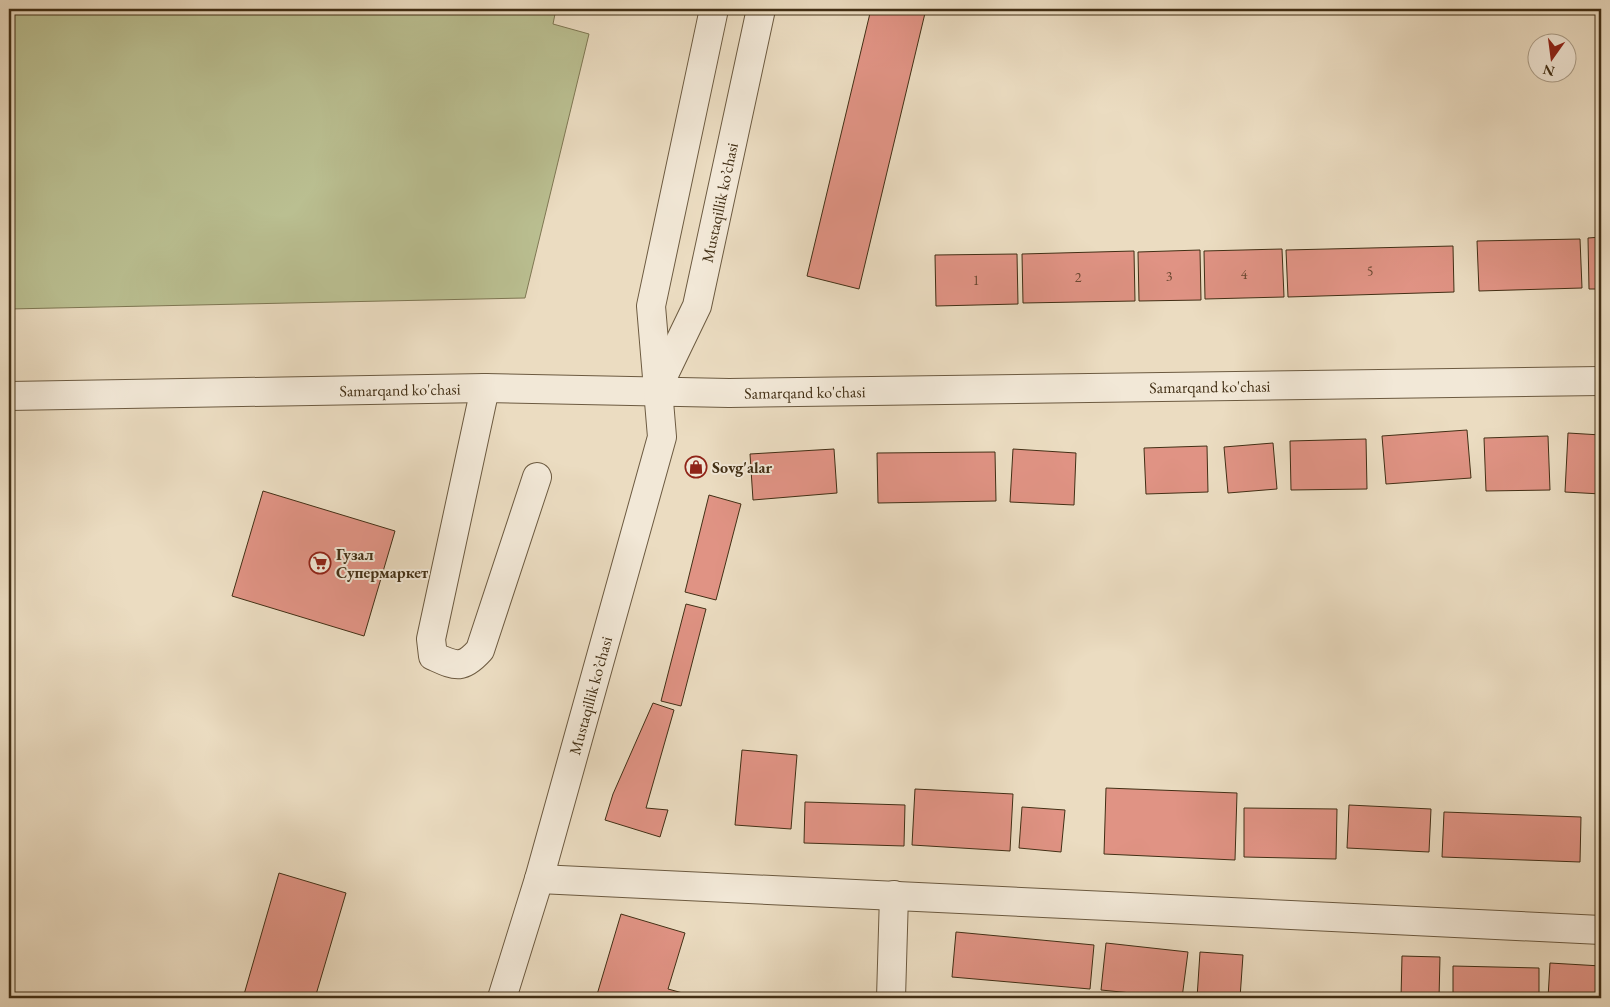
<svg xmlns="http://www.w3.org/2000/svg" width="1610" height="1007" viewBox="0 0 1610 1007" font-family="'EB Garamond',serif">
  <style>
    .green { fill: #babf91; stroke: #7e7753 }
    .building { fill: #e09384; stroke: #422f15 }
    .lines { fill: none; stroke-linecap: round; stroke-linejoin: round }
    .minor-casing { stroke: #6c5a40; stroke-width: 30 }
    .minor { stroke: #f2e8d7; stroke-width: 28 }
    .labels { text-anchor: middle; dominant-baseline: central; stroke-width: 4; stroke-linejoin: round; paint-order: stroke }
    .number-label { font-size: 14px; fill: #6a4831 }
    .street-label { font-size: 16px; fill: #422f15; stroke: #f2e8d7 }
    .poi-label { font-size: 16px; font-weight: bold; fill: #422f15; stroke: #f2e8d7; text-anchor: start }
  </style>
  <rect width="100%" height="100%" fill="#ebdcc1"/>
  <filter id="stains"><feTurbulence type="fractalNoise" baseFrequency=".004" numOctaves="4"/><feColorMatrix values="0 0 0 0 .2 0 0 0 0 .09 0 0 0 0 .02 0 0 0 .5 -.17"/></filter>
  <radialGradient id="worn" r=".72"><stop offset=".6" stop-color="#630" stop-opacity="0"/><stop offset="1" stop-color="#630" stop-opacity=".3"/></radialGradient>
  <path class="green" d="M9 9H556L553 24 589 34 525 298 9 309Z"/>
  <g class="building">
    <path d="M871 9H926L859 289 807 276Z"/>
    <path d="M1601 237V289H1589L1588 238Z"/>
    <path d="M1580 239 1582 288 1479 291 1477 241Z"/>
    <path d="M1453 246 1454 292 1288 297 1286 250Z"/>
    <path d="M1282 249 1284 297 1205 299 1204 251Z"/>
    <path d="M1200 250 1201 300 1139 301 1138 252Z"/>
    <path d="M1134 251 1135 301 1023 303 1022 254Z"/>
    <path d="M1017 254 1018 304 936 306 935 255Z"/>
    <path d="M1467 430 1471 478 1386 484 1382 436Z"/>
    <path d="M1568 433 1601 435V494L1565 492Z"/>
    <path d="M1548 436 1550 490 1486 491 1484 438Z"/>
    <path d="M1366 439 1367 489 1291 490 1290 441Z"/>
    <path d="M1273 443 1277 489 1228 493 1224 447Z"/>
    <path d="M1207 446 1208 492 1146 494 1144 448Z"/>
    <path d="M834 449 837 493 753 500 750 454Z"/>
    <path d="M1013 449 1076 453 1074 505 1010 502Z"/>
    <path d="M995 452 996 501 878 503 877 453Z"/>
    <path d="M263 491 395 531 364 636 232 596Z"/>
    <path d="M709 495 741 504 716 600 685 592Z"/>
    <path d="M686 604 706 609 681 706 661 701Z"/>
    <path d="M653 703 674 710 646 808 668 810 660 837 605 820 613 794Z"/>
    <path d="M742 750 797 755 791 829 735 825Z"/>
    <path d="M1106 788 1237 793 1235 860 1104 854Z"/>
    <path d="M915 789 1013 794 1010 851 912 845Z"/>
    <path d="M805 802 905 805 904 846 804 843Z"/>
    <path d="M1349 805 1431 809 1429 852 1347 848Z"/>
    <path d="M1022 807 1065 810 1061 852 1019 848Z"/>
    <path d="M1244 808 1337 809 1336 859 1244 857Z"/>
    <path d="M1444 812 1581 817 1580 862 1442 857Z"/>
    <path d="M279 873 346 893 315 998H243Z"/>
    <path d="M621 914 685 933 668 989 701 998H596Z"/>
    <path d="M956 932 1094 945 1090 989 952 977Z"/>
    <path d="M1106 943 1188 952 1182 998 1101 990Z"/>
    <path d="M1200 952 1243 955 1240 998H1197Z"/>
    <path d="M1402 956 1440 957 1439 998H1401Z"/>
    <path d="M1550 963 1601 966V998H1548Z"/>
    <path d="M1453 966 1539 968V998H1453Z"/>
  </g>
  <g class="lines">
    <g class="minor-casing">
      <g id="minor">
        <path d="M485 388 431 639 433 656C456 666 462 670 480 650L537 477"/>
        <path id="s1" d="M657 389 697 306 761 9"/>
        <path id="s2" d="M9 396 485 388 729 393 1601 381"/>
        <path d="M539 879C893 894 1247 914 1601 930"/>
        <path id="s3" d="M502 998 539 879 662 437 651 306 714 9"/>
        <path d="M891 998 894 895"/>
      </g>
    </g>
    <use href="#minor" class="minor"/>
  </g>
  <defs>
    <g id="shop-ring" transform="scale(1.125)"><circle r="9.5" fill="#f2e8d7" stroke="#8f2418" stroke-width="1.5"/><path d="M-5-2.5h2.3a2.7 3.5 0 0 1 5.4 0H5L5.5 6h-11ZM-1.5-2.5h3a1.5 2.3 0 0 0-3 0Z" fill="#8f2418"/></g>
    <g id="supermarket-ring" transform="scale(1.125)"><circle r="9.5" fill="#f2e8d7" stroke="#8f2418" stroke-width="1.5"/><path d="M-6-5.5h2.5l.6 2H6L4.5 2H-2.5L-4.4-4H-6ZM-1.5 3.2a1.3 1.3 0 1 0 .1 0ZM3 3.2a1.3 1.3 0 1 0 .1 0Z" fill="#8f2418"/></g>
  </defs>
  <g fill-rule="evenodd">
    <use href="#shop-ring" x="696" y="467"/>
    <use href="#supermarket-ring" x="320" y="563"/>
  </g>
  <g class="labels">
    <g class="number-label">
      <text x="1370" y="271">5</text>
      <text x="1244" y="274">4</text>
      <text x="1169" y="276">3</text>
      <text x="1078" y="277">2</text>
      <text x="976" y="280">1</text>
    </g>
    <g class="street-label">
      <text stroke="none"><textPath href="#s1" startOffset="198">Mustaqillik ko’chasi</textPath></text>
      <text stroke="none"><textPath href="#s2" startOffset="1201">Samarqand ko'chasi</textPath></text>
      <text stroke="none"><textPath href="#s2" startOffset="391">Samarqand ko'chasi</textPath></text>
      <text stroke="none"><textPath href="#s2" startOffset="796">Samarqand ko'chasi</textPath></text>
      <text stroke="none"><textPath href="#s3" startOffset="315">Mustaqillik ko’chasi</textPath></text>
    </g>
    <g class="poi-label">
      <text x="712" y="467">Sovg'alar</text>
      <text x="336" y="554">Гузал<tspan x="336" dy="18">Супермаркет</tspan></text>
    </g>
  </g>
  <rect width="1610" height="1007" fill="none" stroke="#ebdcc1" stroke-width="30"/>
  <rect x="10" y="10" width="1590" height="987" fill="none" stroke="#422f15" stroke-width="2.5"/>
  <rect x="15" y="15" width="1580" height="977" fill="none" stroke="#422f15"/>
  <g transform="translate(1552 58) rotate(194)"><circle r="24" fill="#f2e8d7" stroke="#ac9e89"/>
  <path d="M0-4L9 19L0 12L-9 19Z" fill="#8f2418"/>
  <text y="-8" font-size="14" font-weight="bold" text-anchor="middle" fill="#422f15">N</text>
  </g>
  <rect width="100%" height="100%" filter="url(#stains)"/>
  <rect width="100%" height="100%" fill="url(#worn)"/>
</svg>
